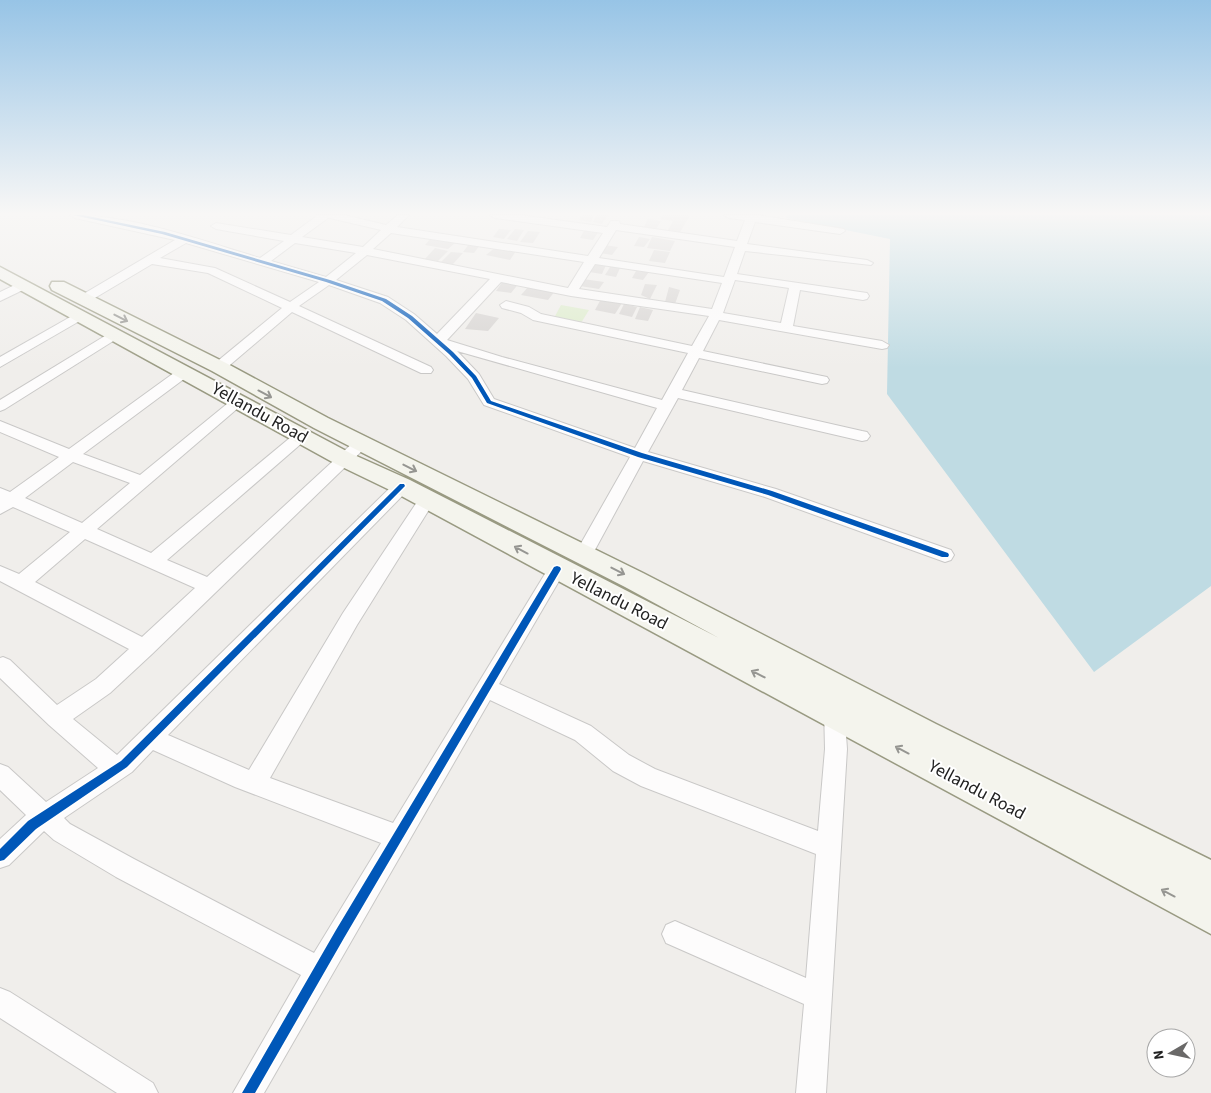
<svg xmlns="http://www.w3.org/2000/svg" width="1211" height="1093" viewBox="0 0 1211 1093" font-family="'Source Sans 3',sans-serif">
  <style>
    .grass { fill: #ddeccb }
    .water { fill: #bfdbe3 }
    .building { fill: #d7d4d2 }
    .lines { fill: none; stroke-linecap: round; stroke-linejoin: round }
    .street-casing { stroke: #c9c8c7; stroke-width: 2 }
    .secondary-casing { stroke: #999a82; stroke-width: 3 }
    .street { fill: #fdfcfc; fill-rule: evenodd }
    .secondary { fill: #f4f4ed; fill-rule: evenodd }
    .cycleway-casing { stroke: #fff; stroke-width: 3 }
    .cycleway { fill: #0057b8; fill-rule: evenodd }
    .oneway { stroke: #969692 }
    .labels { text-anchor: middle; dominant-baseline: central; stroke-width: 4; stroke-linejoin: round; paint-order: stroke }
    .street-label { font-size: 18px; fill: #222; stroke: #fff }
  </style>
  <rect width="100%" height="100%" fill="#f0eeeb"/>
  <path class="grass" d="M561 305 589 310 581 323 554 318Z"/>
  <path class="water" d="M787 215H1211V586L1094 672 887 394 890 239 786 218Z"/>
  <g class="building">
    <path d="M582 215H594L591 222 579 220Z"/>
    <path d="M597 215H608L602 224 593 222Z"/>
    <path d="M663 215H690L679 234 667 232 673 221 661 219Z"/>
    <path d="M648 219 661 221 655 231 643 229Z"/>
    <path d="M499 229 511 230 504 239 493 237Z"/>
    <path d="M515 229 524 230 517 241 507 239Z"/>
    <path d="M585 229 599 231 593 240 580 238Z"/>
    <path d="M528 231 540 232 533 243 520 242Z"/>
    <path d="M639 237 650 239 644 247 634 246Z"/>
    <path d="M652 237 675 241 670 251 647 248Z"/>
    <path d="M431 238 455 243 448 249 425 245Z"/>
    <path d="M469 244 480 245 474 253 463 252Z"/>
    <path d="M604 245 618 247 612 255 600 253Z"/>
    <path d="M497 246 516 251 510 260 486 255Z"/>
    <path d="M435 248 448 251 438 261 424 260Z"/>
    <path d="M654 250 670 252 665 263 649 261Z"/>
    <path d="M451 252 463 253 453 264 440 263Z"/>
    <path d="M595 263 606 265 602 274 589 272Z"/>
    <path d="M612 264 620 268 616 277 605 275Z"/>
    <path d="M636 271 649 272 643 280 632 278Z"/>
    <path d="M583 279 604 282 599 289 580 286Z"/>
    <path d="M503 281 520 282 511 293 496 291Z"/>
    <path d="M645 284 657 285 650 299 641 295Z"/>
    <path d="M529 286 555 291 548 300 521 295Z"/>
    <path d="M669 287 680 290 675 304 665 302Z"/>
    <path d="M601 299 622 303 615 314 595 310Z"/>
    <path d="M624 304 637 307 632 317 619 314Z"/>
    <path d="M640 307 653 310 648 321 635 319Z"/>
    <path d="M476 313 499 318 488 331 465 329Z"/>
  </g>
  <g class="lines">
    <g class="street-casing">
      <g id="street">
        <path d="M70 215C133 215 200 240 260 258L284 241 216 229 211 226 216 223 291 235 318 215H344L386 225 398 215H409L397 227 588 256 603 233 495 218 490 215H520L607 227 611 221H619L620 224 737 241 745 220 729 218 724 215H757L844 229 845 231 840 234 755 222 747 244 867 260 873 263 871 265 745 251 737 274 867 293 869 296 867 299 863 300 800 290 793 326 882 341 889 345 887 348 882 349 719 320 703 351 822 376 827 377 829 380 827 383 822 384 699 358 682 390 862 431 867 432 870 436 867 440 862 441 678 398 648 452 776 489 951 550 954 555 951 560 945 562 765 497 643 461 590 559 584 561 578 559 575 554 630 457 484 405 468 379 446 356 406 320 380 303 329 285 299 306 431 367 433 370 431 373H421L292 312 224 370H214L212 367 214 364 282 308 208 273 152 264 88 302H80L78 299 80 296 175 240 75 218ZM328 218H330L381 230 363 247 302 237ZM616 230 735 247 724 277 599 258ZM391 233 584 262 568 288 373 249ZM186 243 319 282 290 302 215 268 160 258ZM295 243 356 253 326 277 271 261ZM367 255 490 279 437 334 414 314 388 297 336 280ZM595 264 722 283 712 309 579 289ZM735 280 789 288 781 323 723 313ZM501 282 571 296 709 316 692 346 541 314 529 307 506 301 500 305 502 308 521 313 533 320 688 353 662 400 502 357 447 340ZM457 351 657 408 635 448 494 399 479 374Z"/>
        <path d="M23 281 29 285 27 288 0 301V292Z"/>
        <path d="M79 312 85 316 83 319 0 367V357Z"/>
        <path d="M113 331 119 335 118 338 5 409 0 411V400Z"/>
        <path d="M183 369 188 370 190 373 188 376 83 454 140 475 233 399H243L245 402 97 529 151 553 297 432H307L310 436 167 560 207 577 356 440 361 439 366 440 369 444 152 654 110 693 73 719 117 755 396 482 402 480 408 482 410 486 408 490 168 735 249 770 343 613 421 496 427 494 433 496 435 500 357 625 270 778 393 823 551 564 557 562 563 564 566 569 499 684 591 726 629 755 655 769 818 831 825 749 824 707 827 700 834 697 841 700 844 707 847 749 826 1093H796L804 1004 666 943 662 934 666 925 675 921 806 978 816 854 641 786 613 771 575 740 490 700 264 1093H233L301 975 116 877 54 840 44 831 9 865 0 868V839L26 815 0 790V764L8 767 46 802 98 768 49 725 0 678V658L3 657 10 660 57 705 96 679 129 649 0 581V566L19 574 70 532 13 507 0 514V488L10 492 59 457 0 432V421L69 449 178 370ZM73 462 130 483 82 523 25 498ZM85 539 195 588 142 637 35 582ZM153 750 235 787 381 843 314 953 134 859 70 824 64 818 132 772Z"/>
        <path d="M0 988 10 992 153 1083 158 1093H117L0 1018Z"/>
      </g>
    </g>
    <g class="secondary-casing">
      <path id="secondary" d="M0 267 352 454 410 480 719 638 625 587 314 428 212 371 52 290 50 286 52 282H64L226 363 328 418 643 573 936 724 1211 860V934L394 492 336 464 0 279Z"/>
    </g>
    <use href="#street" class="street"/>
    <use href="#secondary" class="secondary"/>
    <g class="cycleway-casing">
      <g id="cycleway">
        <path d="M73 215H83L165 232 330 280 386 299 412 316 453 352 476 376 491 401 642 453 772 491 948 553 949 555 948 557H942L768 495 638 457 487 403 472 378 449 354 408 318 382 301 326 282 162 234Z"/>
        <path d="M400 484H404L405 486 127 767 36 829 4 860 0 861V849L28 821 121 761Z"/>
        <path d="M557 566 560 567 561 569 560 571 344 938 255 1093H242L336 930 554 567Z"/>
      </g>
    </g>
    <use href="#cycleway" class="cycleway"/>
  </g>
  <defs><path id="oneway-shaft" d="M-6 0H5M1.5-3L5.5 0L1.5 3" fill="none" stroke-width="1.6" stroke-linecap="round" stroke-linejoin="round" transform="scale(1.25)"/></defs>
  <g class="oneway">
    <use href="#oneway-shaft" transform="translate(121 318) rotate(27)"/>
    <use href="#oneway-shaft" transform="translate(265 394) rotate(28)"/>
    <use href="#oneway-shaft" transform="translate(410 468) rotate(27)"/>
    <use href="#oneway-shaft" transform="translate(521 550) rotate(-152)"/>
    <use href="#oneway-shaft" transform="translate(618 571) rotate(27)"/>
    <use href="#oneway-shaft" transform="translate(758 674) rotate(-153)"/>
    <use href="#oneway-shaft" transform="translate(902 750) rotate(-152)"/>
    <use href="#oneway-shaft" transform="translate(1168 893) rotate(-152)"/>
  </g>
  <linearGradient id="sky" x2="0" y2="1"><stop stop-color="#97c4e6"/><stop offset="0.58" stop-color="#f8f7f6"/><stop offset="1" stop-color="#f8f7f6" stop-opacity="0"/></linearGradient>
  <rect width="1211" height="368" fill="url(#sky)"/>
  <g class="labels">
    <g class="street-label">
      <text transform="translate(260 413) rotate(29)">Yellandu Road</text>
      <text transform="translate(619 601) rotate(27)">Yellandu Road</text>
      <text transform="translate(977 790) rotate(28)">Yellandu Road</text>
    </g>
  </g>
  <g transform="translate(1171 1053) rotate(261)"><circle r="24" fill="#ffffff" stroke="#a7a7a7"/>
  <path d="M0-4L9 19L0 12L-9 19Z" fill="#6a6968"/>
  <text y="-8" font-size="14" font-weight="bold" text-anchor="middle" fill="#222222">N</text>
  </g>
</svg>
